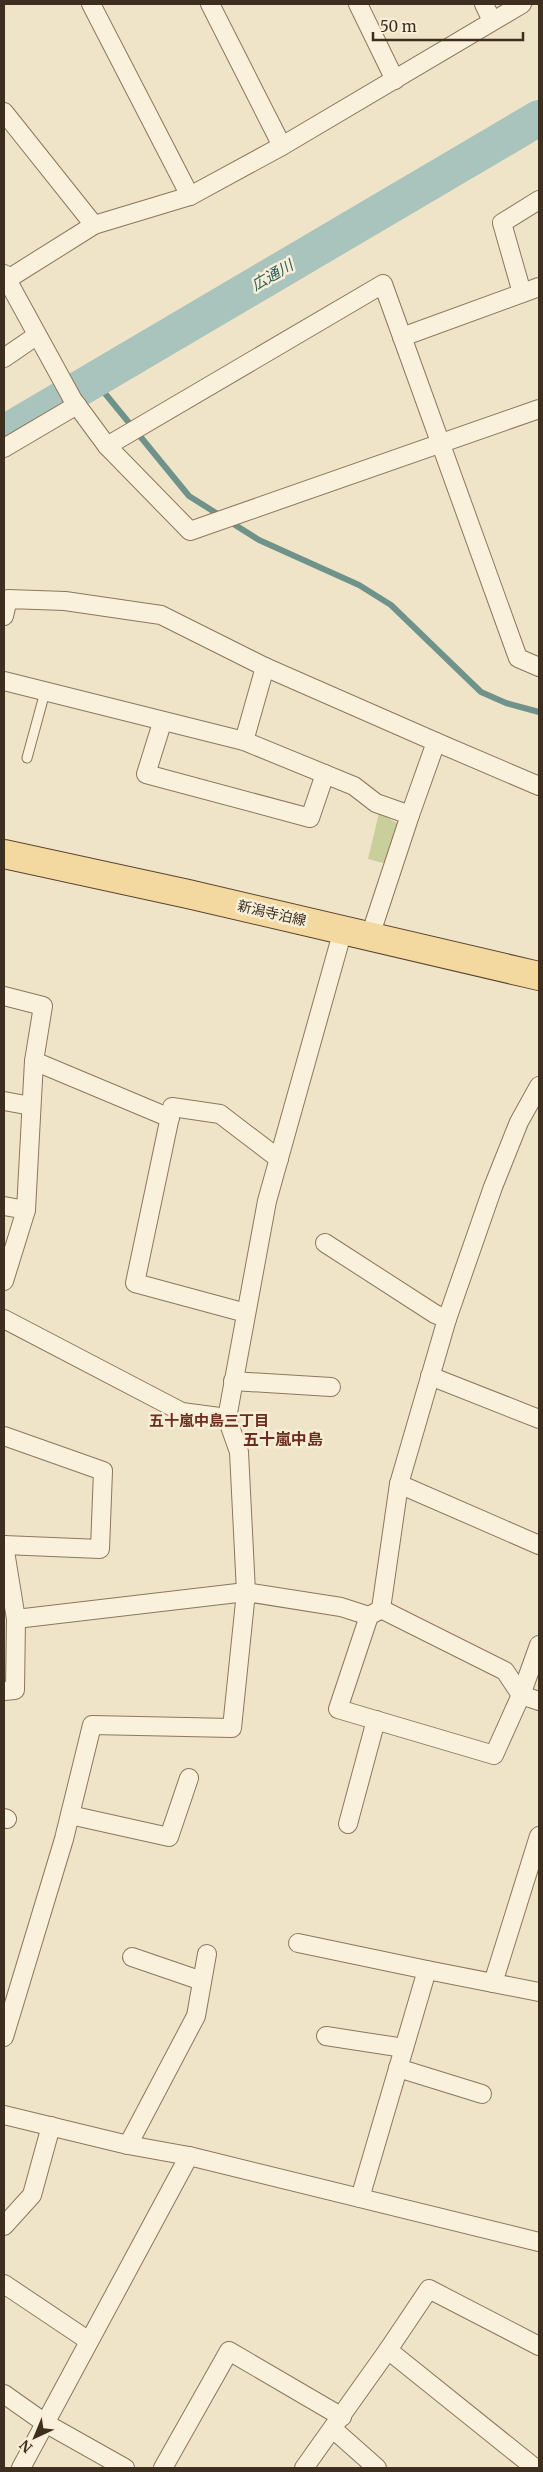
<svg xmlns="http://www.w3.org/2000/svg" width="543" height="2472" viewBox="0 0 543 2472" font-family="Merriweather,'Noto Sans JP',serif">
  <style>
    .green { fill: #c9cf9b }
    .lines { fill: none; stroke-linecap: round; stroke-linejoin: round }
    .stream { stroke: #6f938a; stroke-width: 6 }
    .river { stroke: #a9c4bc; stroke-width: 36 }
    .lane-casing { stroke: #8d765c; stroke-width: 11 }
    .street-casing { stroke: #8d765c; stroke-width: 20 }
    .primary-casing { stroke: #5b4430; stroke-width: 30 }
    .lane { stroke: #faf1dc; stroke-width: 9 }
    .street { stroke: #faf1dc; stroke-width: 18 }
    .primary { stroke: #f3d9a0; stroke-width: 28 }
    .labels { text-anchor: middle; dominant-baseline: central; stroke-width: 5; stroke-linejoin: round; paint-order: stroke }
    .street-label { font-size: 14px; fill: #3d2e20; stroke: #f7eed8 }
    .water-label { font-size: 15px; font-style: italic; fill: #2f5d5a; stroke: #f7eed8 }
    .neighbourhood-label { font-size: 15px; font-weight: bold; fill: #6b2e1e; stroke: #f7eed8 }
    .quarter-label { font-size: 16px; font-weight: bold; fill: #6b2e1e; stroke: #f7eed8 }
  </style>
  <rect width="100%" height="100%" fill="#f0e4c8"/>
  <path class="green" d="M379 813 397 823V839L387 864 368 859Z"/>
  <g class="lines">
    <path class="stream" d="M94 380 189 496 259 540 359 585 391 605 481 692 506 703 539 712"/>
    <path class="river" d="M4 433 539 118"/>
    <g class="lane-casing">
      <path id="lane" d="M27 758 45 692"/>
    </g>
    <g class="street-casing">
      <g id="street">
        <path d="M91 4 190 196"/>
        <path d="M210 4 282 146"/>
        <path d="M358 4 395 80"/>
        <path d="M484 4 492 21"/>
        <path d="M4 112 94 225"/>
        <path d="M4 274 73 400 107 446 190 531 539 409"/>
        <path d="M8 279 94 225 190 196 282 146 522 4"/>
        <path d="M522 293 502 223 539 200"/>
        <path d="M402 337 539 287"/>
        <path d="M4 358 36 336"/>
        <path d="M107 446 383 284 518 658 539 667"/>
        <path d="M4 448 77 405"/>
        <path d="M4 616 8 599 65 601 161 615 265 667 244 741"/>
        <path d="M265 667 436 742 410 815"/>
        <path d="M4 681 244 741 354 786 376 803 410 815 370 936"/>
        <path d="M162 723 146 774 310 818 325 774"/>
        <path d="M436 742 539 786"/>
        <path d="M4 996 43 1006 34 1061 26 1210 4 1281"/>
        <path d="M34 1061 170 1118"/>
        <path d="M4 1101 31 1106"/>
        <path d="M4 1206 26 1210"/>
        <path d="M325 1243 435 1314 447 1319"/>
        <path d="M246 1313 135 1283 172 1107 220 1114 279 1159"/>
        <path d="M4 1319 182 1412 227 1418 239 1452 246 1592 232 1728 92 1725 64 1839 4 2037"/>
        <path d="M430 1376 539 1419"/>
        <path d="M233 1381 331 1387"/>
        <path d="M227 1418 267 1201 343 930"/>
        <path d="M4 1436 103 1471 100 1549 4 1545"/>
        <path d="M399 1484 539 1545"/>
        <path d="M4 1545 16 1619 15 1690 4 1691"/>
        <path d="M381 1609 399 1484 447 1319 493 1187 519 1122 539 1086"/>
        <path d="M381 1609 505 1671 521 1695 539 1701"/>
        <path d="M369 1616 338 1709 494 1755 521 1695 539 1645"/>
        <path d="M16 1619 246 1592 341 1607 369 1616 378 1611"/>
        <path d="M70 1815 169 1837 189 1778"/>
        <path d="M4 1818 7 1819"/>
        <path d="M348 1824 376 1720"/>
        <path d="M298 1943 427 1970"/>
        <path d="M132 1957 202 1981"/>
        <path d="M493 1983 539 1836"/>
        <path d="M326 2036 404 2048"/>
        <path d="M398 2068 482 2094"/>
        <path d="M4 2115 128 2145 189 2156 539 2242"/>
        <path d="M128 2145 196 2016 207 1954"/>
        <path d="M360 2198 427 1970 539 1992"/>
        <path d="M4 2226 32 2195 51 2126"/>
        <path d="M4 2284 89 2341"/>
        <path d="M388 2350 429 2289 539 2346"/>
        <path d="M4 2394 45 2423 125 2468"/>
        <path d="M333 2429 377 2468"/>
        <path d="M21 2468 189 2156"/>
        <path d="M163 2468 229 2351 342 2417"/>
        <path d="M304 2468 388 2350 535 2468"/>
      </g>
    </g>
    <g class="primary-casing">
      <path id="primary" d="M4 854 188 894 539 976"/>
    </g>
    <use href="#lane" class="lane"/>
    <use href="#street" class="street"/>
    <use href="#primary" class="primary"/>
  </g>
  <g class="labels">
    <g class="street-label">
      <text transform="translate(272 913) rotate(13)">新潟寺泊線</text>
    </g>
    <g class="water-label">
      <text transform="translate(272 275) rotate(-30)">広通川</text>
    </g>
    <g class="neighbourhood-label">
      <text x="209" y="1420">五十嵐中島三丁目</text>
    </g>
    <g class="quarter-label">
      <text x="283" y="1439">五十嵐中島</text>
    </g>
  </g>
  <rect width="543" height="2472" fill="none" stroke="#3d2e20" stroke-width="10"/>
  <g transform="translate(35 2437) rotate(224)" stroke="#f7eed8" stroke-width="4" paint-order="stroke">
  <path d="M0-4L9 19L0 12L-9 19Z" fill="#3d2e20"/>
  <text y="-8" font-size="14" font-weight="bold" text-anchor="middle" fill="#3d2e20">N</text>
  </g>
  <path d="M373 32v8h150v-8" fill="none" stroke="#3d2e20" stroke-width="2.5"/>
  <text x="380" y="32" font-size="15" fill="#3d2e20" stroke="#f7eed8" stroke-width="4" paint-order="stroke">50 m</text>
</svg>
